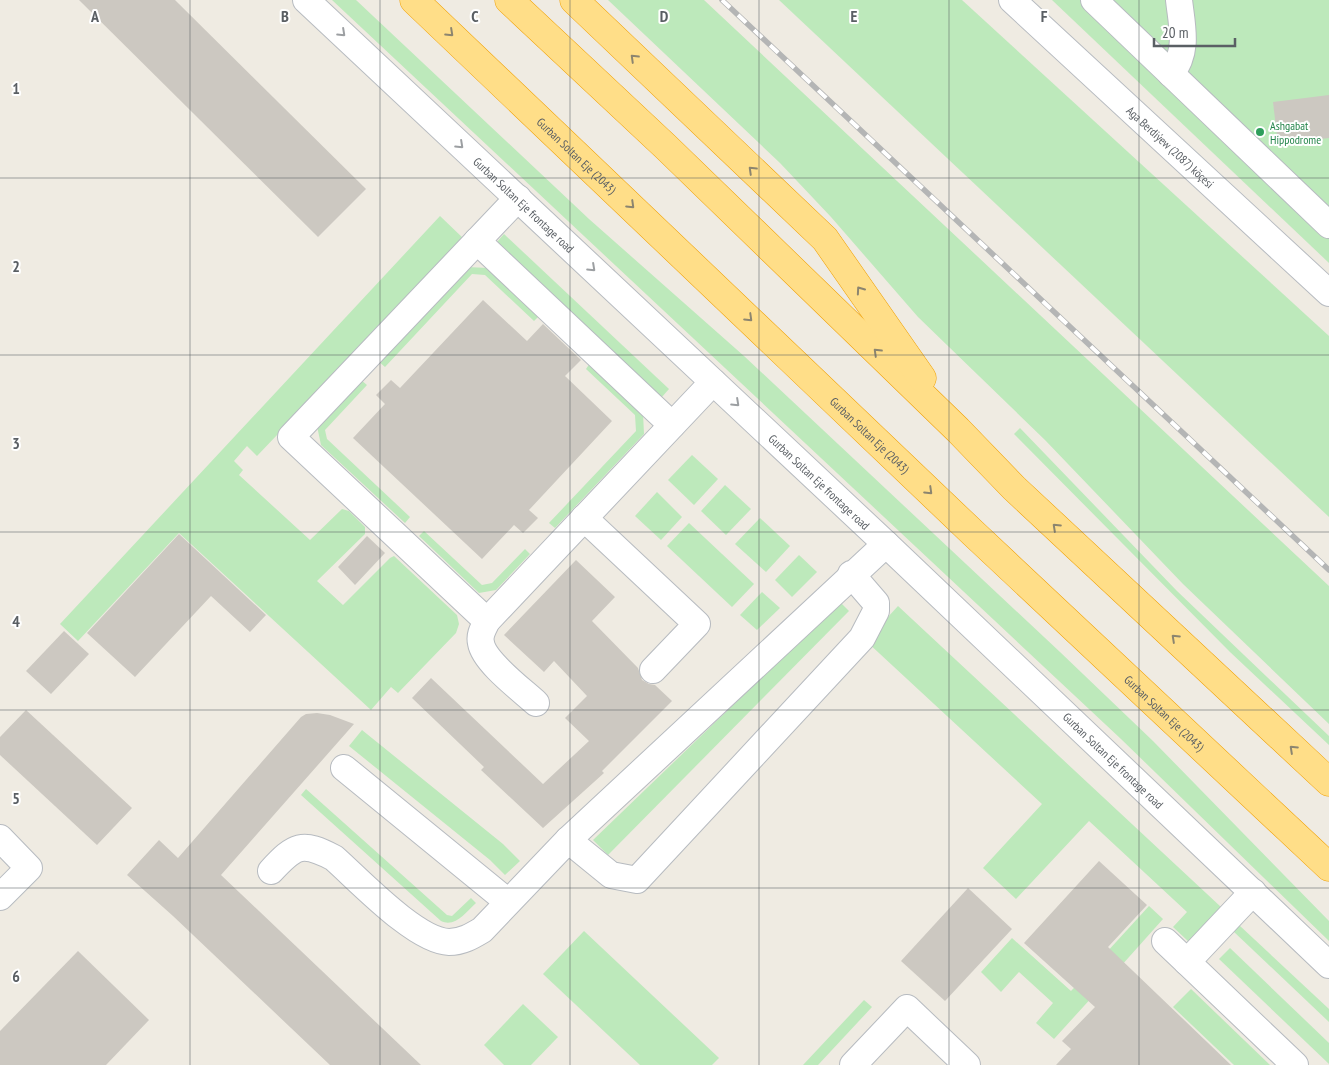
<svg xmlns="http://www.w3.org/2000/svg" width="1329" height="1065" viewBox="0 0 1329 1065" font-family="'PT Sans Narrow',sans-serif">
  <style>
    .green { fill: #bde9bb }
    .building { fill: #ccc8c1 }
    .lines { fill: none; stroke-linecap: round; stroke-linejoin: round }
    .minor-casing { stroke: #b7bbc0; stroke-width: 28 }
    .highway-casing { stroke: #f09f00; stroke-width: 29 }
    .minor { stroke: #fff; stroke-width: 26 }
    .highway { stroke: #ffde88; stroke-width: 28 }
    .rail-casing { stroke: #b4b5b5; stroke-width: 5.5 }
    .rail { stroke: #fff; stroke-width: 4; stroke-dasharray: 11; stroke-linecap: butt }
    .oneway { stroke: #9c9fa2 }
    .oneway2 { stroke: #8c856f }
    .grid { fill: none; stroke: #5a5f64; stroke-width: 1; stroke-opacity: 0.55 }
    .leisure-dot { fill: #2e9e5b; stroke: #fff; stroke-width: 2 }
    .labels { text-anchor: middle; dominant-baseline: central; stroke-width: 4; stroke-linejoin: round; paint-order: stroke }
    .leisure-label { font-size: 12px; fill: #27864d; stroke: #fff; text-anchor: start }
    .street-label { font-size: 12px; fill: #5a5f64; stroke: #fff }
    .grid-label { font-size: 16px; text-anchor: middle; font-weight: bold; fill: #5a5f64; stroke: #fff; stroke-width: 4; stroke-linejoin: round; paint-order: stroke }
  </style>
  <rect width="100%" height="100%" fill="#efebe2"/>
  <g class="green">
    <path d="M332 0H356L589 219 744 356 1060 652 1153 741 1329 921V941L1121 739Z"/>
    <path d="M608 0H704L1329 586V724L1183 584 1045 440 918 317 831 217 780 163Z"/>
    <path d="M779 0H962L1329 336V517Z"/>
    <path d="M1052 0H1329V263Z"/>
    <path d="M440 216 464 239 257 456 247 446 234 461 243 470 239 475 310 540 342 509 349 511 365 527V534L317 581 343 605 390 558 394 556 457 615 459 624 456 633 398 693 391 687 371 710 179 533 78 641 60 624Z"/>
    <path d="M504 234 669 389 661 398 496 243Z"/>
    <path d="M467 267 488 268 539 316 534 321 485 275 472 274 385 367 378 361Z"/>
    <path d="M590 363 643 413 644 434 555 528 549 523 636 431 635 415 586 369Z"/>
    <path d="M361 380 367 385 325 430 327 439 410 517 405 523 321 445 317 426Z"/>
    <path d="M1020 428 1177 591 1329 736V745L1230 652 1014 434Z"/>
    <path d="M692 455 718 479 694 505 668 480Z"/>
    <path d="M725 485 751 509 726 535 701 511Z"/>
    <path d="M657 492 682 517 661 540 635 516Z"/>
    <path d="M760 518 790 546 766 572 735 544Z"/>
    <path d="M689 523 754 584 732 607 667 546Z"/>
    <path d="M424 531 482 585 492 583 525 549 530 554 496 590 479 593 419 536Z"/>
    <path d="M799 555 817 572 792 597 775 580Z"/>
    <path d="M762 592 780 608 757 630 740 615Z"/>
    <path d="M840 602 849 611 608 855 593 840Z"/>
    <path d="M898 606 1221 907 1189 942 1173 927 1187 912 1089 821 1016 899 983 868 1042 804 866 641Z"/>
    <path d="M362 730 503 844 520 861 505 875 490 860 349 746Z"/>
    <path d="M306 789 447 915 452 916 471 898 476 903C466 912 455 928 441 921L301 795Z"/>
    <path d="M1149 906 1163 919 1121 966 1106 953Z"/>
    <path d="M1239 925 1329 1009V1022L1233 931Z"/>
    <path d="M584 931 719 1058 712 1065H640L543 974Z"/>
    <path d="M1012 938 1071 991 1090 971 1104 984 1054 1039 1036 1023 1053 1003 1019 972 1001 992 981 972Z"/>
    <path d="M1230 948 1329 1043V1064L1219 959Z"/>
    <path d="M1191 989 1270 1065H1234L1173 1007Z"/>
    <path d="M864 1000 872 1007 818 1065H803Z"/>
    <path d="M523 1004 558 1037 531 1065H504L484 1045Z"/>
  </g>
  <g class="building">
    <path d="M79 0H175L366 189 318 237Z"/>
    <path d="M1329 95V138L1278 144 1273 102Z"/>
    <path d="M483 300 527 341 543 324 581 360 565 376 612 421 529 510 538 518 523 533 514 525 482 559 353 438 385 404 376 395 391 380 400 388Z"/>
    <path d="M179 534 266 615 250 632 211 596 135 677 87 633Z"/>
    <path d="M367 536 385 553 355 585 338 567Z"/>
    <path d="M576 560 615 597 592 621 638 668 642 680 649 684 655 685 672 701 602 771 604 773 543 828 481 770 484 767 412 698 431 678 543 784 589 741 565 718 587 696 554 661 544 672 504 635Z"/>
    <path d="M64 631 89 654 51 694 26 671Z"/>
    <path d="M26 710 132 808 97 845 0 755V737Z"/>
    <path d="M317 713 330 715 354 724 221 875 421 1065H330L173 916 127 875 159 840 178 858 301 717 306 714Z"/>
    <path d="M1099 861 1147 905 1108 947 1231 1065H1056L1071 1049 1062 1041 1095 1007 1024 943Z"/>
    <path d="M968 888 1012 929 945 1001 901 961Z"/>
    <path d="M78 951 149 1020 106 1065H0V1031Z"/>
  </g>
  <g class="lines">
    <g class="minor-casing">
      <g id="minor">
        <path id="s1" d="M306 0 886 544 1329 965"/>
        <path id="s2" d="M1012 0 1329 293"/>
        <path d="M1094 0 1329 225"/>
        <path d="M1171 74C1189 51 1182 27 1179 0"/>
        <path d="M477 241 672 425"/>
        <path d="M584 518 697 624 653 670"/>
        <path d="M487 621 291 437 518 198"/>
        <path d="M536 703C522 690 484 662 481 643 479 635 483 629 487 621L713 382"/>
        <path d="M344 768 508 902"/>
        <path d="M0 838 29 868 0 897"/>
        <path d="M568 840 611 875 637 880 862 638 876 611V603L851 574"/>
        <path d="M271 871C295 845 302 841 334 858 360 881 416 941 449 942 462 942 472 936 482 930L568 840 886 544"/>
        <path d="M1165 941 1295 1065"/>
        <path d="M1187 962 1253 892"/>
        <path d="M853 1065 907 1008 967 1065"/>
      </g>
    </g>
    <g class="highway-casing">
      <g id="highway">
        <path id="s3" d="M414 0 973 533 1329 867"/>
        <path d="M509 0 666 147 958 430 1014 488 1329 782"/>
        <path d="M574 0 825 239 922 378"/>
      </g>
    </g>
    <use href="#minor" class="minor"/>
    <use href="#highway" class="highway"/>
    <g class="rail-casing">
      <path id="rail" d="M722 0 1329 570"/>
    </g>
    <use href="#rail" class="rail"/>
  </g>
  <defs><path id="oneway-chevron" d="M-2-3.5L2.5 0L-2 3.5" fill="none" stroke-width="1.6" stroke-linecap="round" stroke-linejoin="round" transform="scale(1.25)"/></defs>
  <g class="oneway">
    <use href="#oneway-chevron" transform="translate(342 33) rotate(43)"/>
    <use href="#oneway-chevron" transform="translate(460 145) rotate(43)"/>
    <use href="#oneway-chevron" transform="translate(592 268) rotate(43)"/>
    <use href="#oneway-chevron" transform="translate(736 403) rotate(43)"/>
  </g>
  <g class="oneway2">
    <use href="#oneway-chevron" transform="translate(450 33) rotate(43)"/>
    <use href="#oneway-chevron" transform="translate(634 58) rotate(-136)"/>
    <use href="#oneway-chevron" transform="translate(752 170) rotate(-136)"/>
    <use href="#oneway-chevron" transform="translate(631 205) rotate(44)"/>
    <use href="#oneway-chevron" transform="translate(860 290) rotate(-125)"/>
    <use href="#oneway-chevron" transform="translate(749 318) rotate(44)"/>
    <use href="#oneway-chevron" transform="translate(877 352) rotate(-136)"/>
    <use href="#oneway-chevron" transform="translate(929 491) rotate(44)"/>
    <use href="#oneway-chevron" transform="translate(1056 527) rotate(-137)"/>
    <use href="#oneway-chevron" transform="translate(1175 638) rotate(-137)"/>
    <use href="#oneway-chevron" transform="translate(1293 749) rotate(-137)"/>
  </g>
  <path class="grid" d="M190 0V1065M380 0V1065M570 0V1065M759 0V1065M949 0V1065M1139 0V1065M0 178H1329M0 355H1329M0 532H1329M0 710H1329M0 888H1329"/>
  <circle class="leisure-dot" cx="1260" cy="132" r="5"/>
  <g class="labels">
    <g class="leisure-label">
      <text x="1270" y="125">Ashgabat<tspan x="1270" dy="14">Hippodrome</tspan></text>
    </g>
    <g class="street-label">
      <text stroke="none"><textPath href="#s2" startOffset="216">Aga Berdiýew (2087) köçesi</textPath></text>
      <text stroke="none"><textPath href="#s3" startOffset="225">Gurban Soltan Eje (2043)</textPath></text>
      <text stroke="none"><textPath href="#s1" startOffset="299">Gurban Soltan Eje frontage road</textPath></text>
      <text stroke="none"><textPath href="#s3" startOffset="630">Gurban Soltan Eje (2043)</textPath></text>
      <text stroke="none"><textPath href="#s1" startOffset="704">Gurban Soltan Eje frontage road</textPath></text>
      <text stroke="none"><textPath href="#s3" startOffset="1035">Gurban Soltan Eje (2043)</textPath></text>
      <text stroke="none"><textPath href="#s1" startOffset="1109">Gurban Soltan Eje frontage road</textPath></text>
    </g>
  </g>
  <g class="grid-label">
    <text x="95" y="22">A</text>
    <text x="285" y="22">B</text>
    <text x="475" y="22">C</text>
    <text x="664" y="22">D</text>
    <text x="854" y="22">E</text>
    <text x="1044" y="22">F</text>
    <text x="16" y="94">1</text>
    <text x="16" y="272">2</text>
    <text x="16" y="449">3</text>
    <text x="16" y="627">4</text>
    <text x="16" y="804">5</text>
    <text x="16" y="982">6</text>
  </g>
  <path d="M1154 38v8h81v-8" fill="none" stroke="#5a5f64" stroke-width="2.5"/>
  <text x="1162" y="38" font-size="15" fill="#5a5f64" stroke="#ffffff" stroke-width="4" paint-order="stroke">20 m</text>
</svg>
